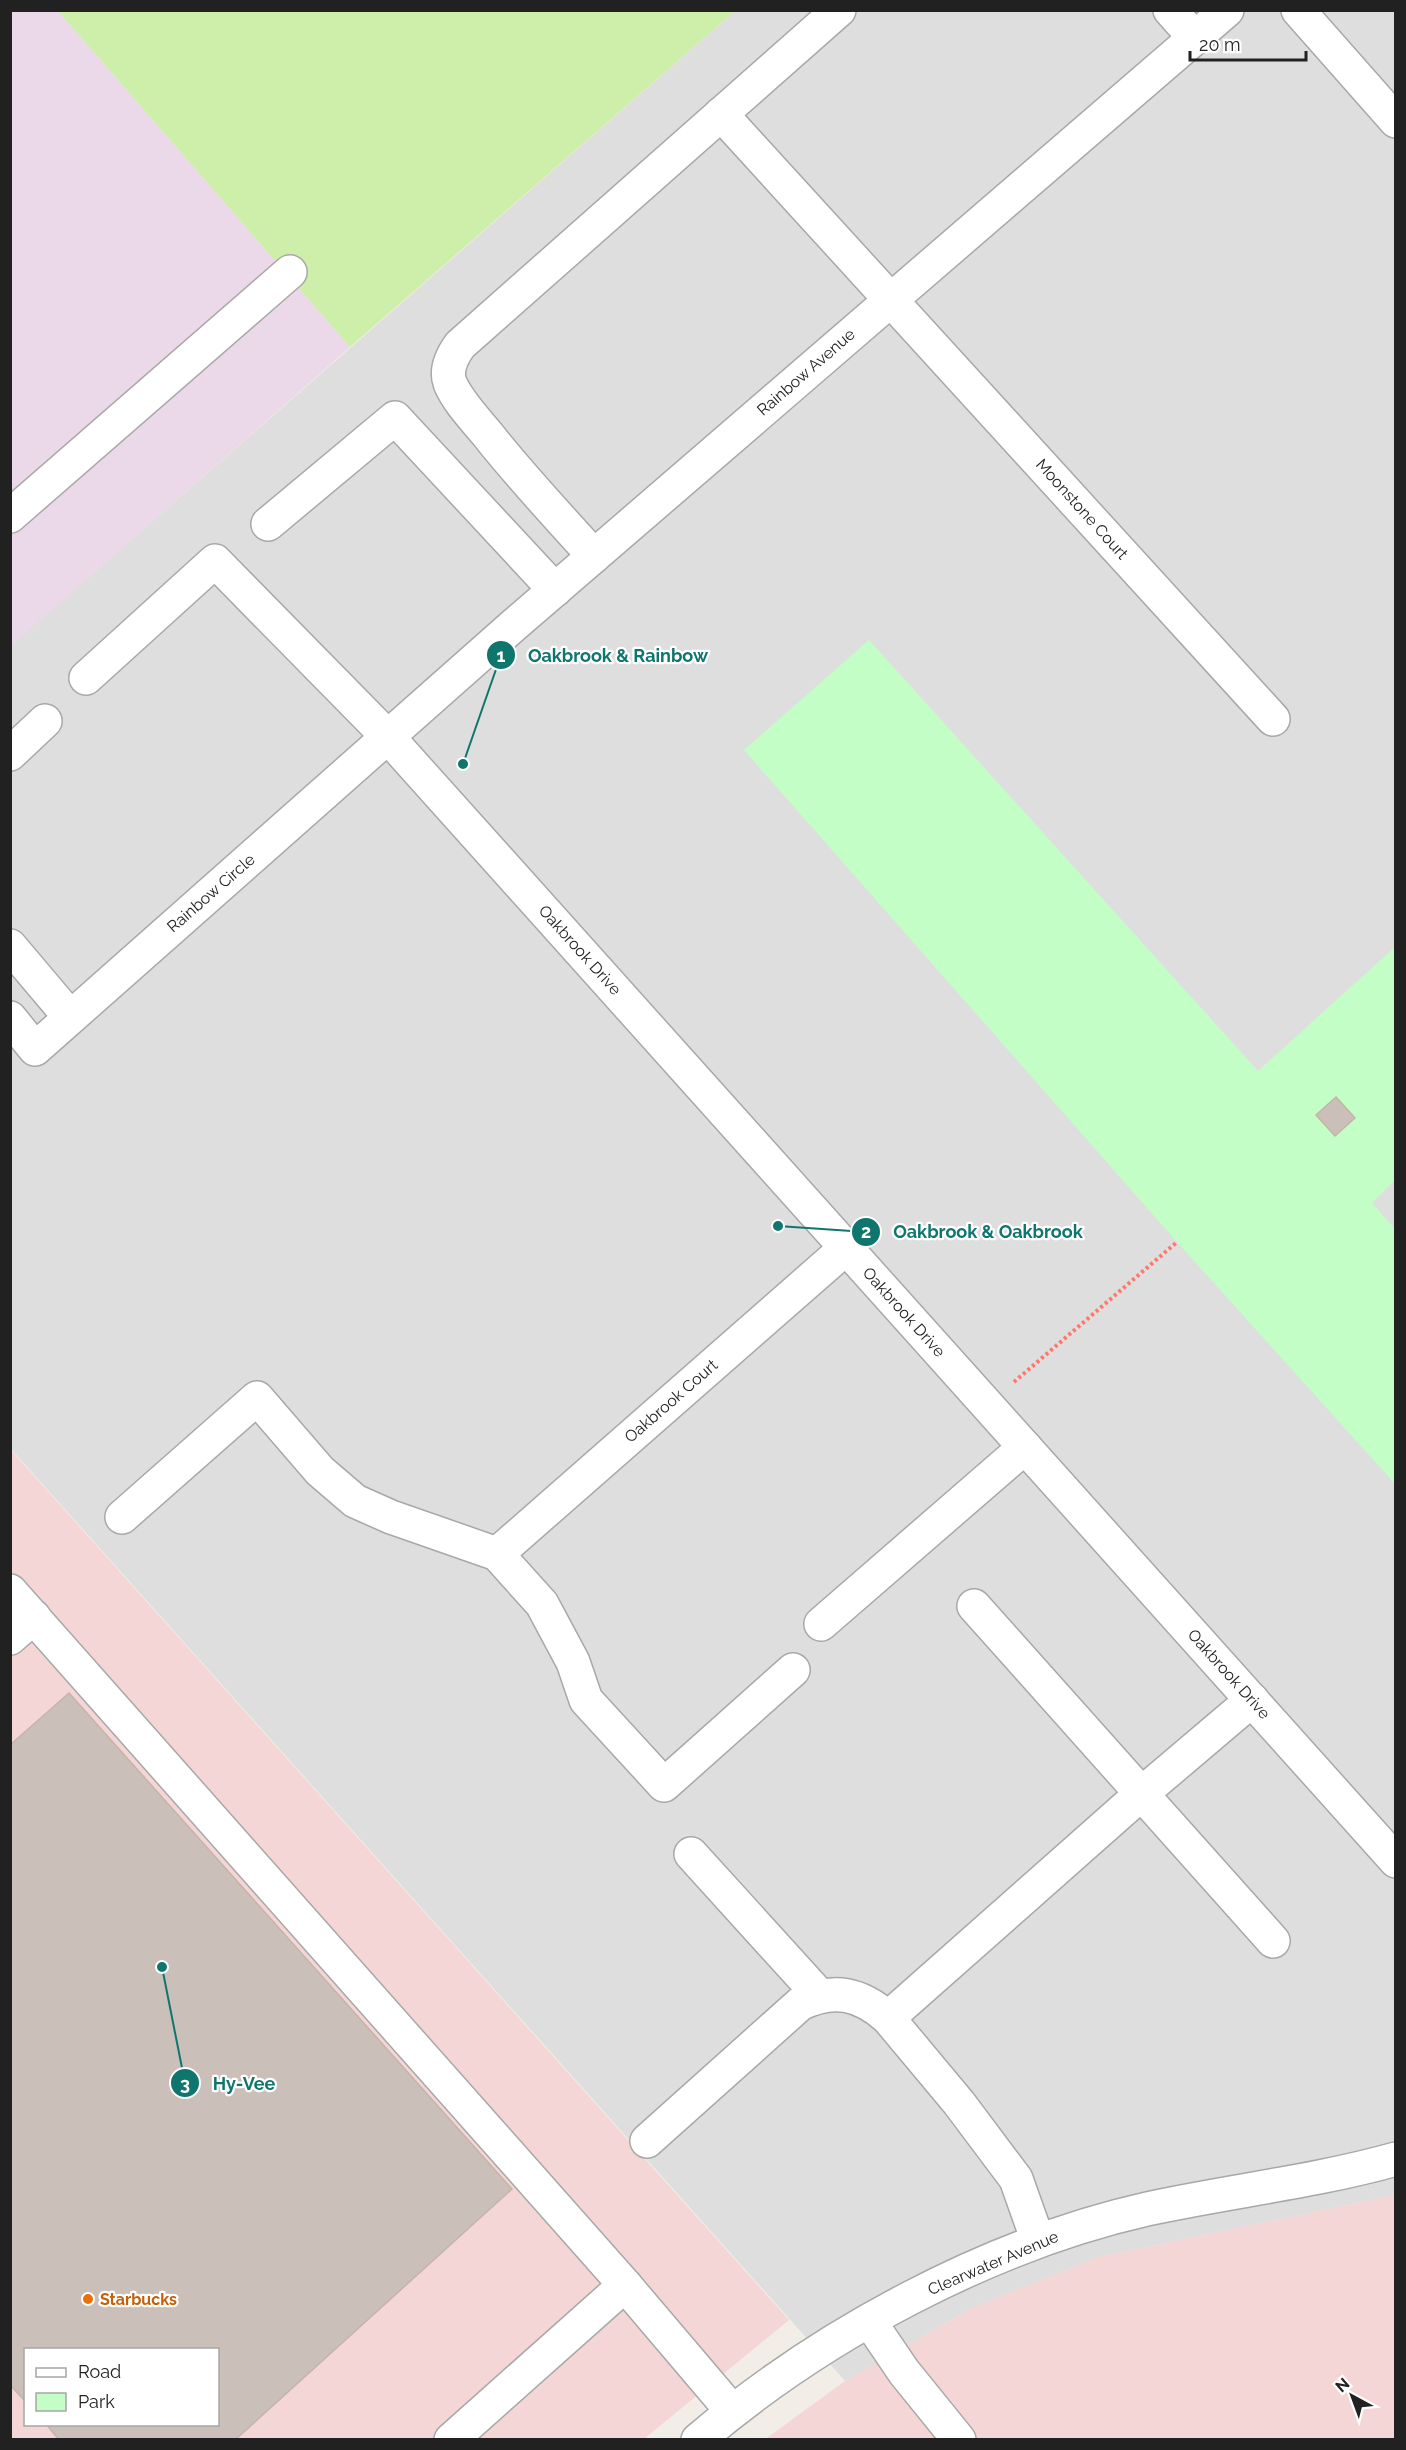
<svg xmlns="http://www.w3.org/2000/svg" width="1406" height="2450" viewBox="0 0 1406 2450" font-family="Raleway,sans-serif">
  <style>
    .residential { fill: #dfdede }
    .commercial { fill: #f3d6d5; fill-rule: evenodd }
    .industrial { fill: #ebd8e8 }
    .grass { fill: #cdefaa }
    .park { fill: #c2fec5 }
    .building { fill: #cac0b9; stroke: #c5b4a8; stroke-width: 1.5 }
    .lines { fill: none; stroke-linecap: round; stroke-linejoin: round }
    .minor-casing { stroke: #a8a8a8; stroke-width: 36 }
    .path { stroke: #ff776b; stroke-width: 4; stroke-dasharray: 3 3; stroke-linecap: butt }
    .minor { stroke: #fff; stroke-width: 33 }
    .food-dot { fill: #e8710a; stroke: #fff; stroke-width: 2 }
    .labels { text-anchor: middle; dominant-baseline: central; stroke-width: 4.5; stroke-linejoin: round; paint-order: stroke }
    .street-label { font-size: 16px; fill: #212121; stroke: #fff }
    .food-label { font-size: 16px; font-weight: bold; fill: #c56008; stroke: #fff; text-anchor: start }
    .leader { fill: none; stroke: #0f766e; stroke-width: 2 }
    .callout-dot { fill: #0f766e; stroke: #fff; stroke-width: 2 }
    .mark-label { font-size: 18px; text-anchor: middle; font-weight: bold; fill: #fff }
    .callout-label { font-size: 18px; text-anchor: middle; font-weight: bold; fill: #0f766e; stroke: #fff; stroke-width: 4.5; stroke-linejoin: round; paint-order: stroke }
  </style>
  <rect width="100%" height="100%" fill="#f2eee7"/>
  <path class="residential" d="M735 11H1395V2195L1099 2257 972 2308 845 2381 11 1449 10 646Z"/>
  <g class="commercial">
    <path d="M10 1449 789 2320 644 2439H11ZM26 2350H218V2424H26Z"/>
    <path d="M1395 2195V2439L764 2440 845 2381 972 2308 1099 2257Z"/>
  </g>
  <path class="industrial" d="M11 11H58L350 347 11 646Z"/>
  <path class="grass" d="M58 11H735L350 347Z"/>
  <path class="park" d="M869 640 1258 1071 1395 947V1180L1372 1203 1395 1229V1484L1177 1242 744 750Z"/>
  <g class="building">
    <path d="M1336 1097 1355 1118 1335 1136 1316 1115Z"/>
    <path d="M69 1693 512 2189 235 2440H59L46 2424H218V2350H26V2402L10 2385V1745Z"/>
  </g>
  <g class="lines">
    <g class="minor-casing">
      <g id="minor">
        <path d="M1170 10 1195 38"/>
        <path d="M1298 10 1396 121"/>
        <path d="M721 114 1273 719"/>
        <path d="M10 516 290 272"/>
        <path d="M268 524 395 418 555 590"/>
        <path d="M594 556C558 516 521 477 488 435 475 419 458 402 450 383 445 369 452 356 460 345L839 10"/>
        <path d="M86 678 215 561 388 737 1396 1861"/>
        <path d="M10 754 45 721"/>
        <path d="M10 946 70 1017"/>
        <path d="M10 1018 35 1049 514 625 1227 10"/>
        <path d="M122 1517 257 1398 320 1471 355 1501 391 1517 497 1554 542 1604 573 1662 586 1700 664 1785 793 1670"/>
        <path d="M497 1554 846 1248"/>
        <path d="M10 1591 625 2285"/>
        <path d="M974 1606 1273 1941"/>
        <path d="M821 1624 1025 1447"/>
        <path d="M10 1638 34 1617"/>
        <path d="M691 1854 819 1995"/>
        <path d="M647 2141 800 2004C834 1987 861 1994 888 2018"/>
        <path d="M1038 2241 1016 2179 959 2103 888 2018 1140 1795 1252 1700"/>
        <path d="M870 2322 904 2372 959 2440"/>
        <path d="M451 2440 625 2285 732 2411"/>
        <path d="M698 2440C821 2335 988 2245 1147 2209 1229 2191 1314 2182 1396 2159"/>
      </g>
    </g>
    <path class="path" d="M1014 1382 1177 1242"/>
    <use href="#minor" class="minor"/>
  </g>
  <circle class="food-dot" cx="88" cy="2299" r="6"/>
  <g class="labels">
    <g class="street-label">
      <text transform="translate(806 372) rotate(-41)">Rainbow Avenue</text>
      <text transform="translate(1082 509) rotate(48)">Moonstone Court</text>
      <text transform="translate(211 893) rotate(-41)">Rainbow Circle</text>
      <text transform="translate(580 950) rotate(48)">Oakbrook Drive</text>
      <text transform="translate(904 1312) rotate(48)">Oakbrook Drive</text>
      <text transform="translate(671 1401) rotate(-41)">Oakbrook Court</text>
      <text transform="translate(1229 1674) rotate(48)">Oakbrook Drive</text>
      <text transform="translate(993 2263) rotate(-23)">Clearwater Avenue</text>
    </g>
    <g class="food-label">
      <text x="100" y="2299">Starbucks</text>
    </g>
  </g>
  <path class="leader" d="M463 764L501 655M778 1226L866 1232M162 1967L185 2083"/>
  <g class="callout-dot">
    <circle cx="463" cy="764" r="6"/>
    <circle cx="778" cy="1226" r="6"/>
    <circle cx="162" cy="1967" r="6"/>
    <circle cx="501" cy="655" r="15"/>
    <circle cx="866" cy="1232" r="15"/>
    <circle cx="185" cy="2083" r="15"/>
  </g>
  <g class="mark-label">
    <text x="501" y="662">1</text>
    <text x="866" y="1238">2</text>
    <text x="185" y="2090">3</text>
  </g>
  <g class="callout-label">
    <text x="618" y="662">Oakbrook &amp; Rainbow</text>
    <text x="988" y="1238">Oakbrook &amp; Oakbrook</text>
    <text x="244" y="2090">Hy-Vee</text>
  </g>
  <rect width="1406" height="2450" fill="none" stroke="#212121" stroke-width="24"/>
  <rect x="24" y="2348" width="195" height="78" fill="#ffffff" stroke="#a6a6a6" stroke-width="1.5"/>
  <rect x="36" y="2368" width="30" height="9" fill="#ffffff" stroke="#a6a6a6" stroke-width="1.5"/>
  <text x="78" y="2378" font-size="18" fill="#212121">Road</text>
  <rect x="36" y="2393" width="30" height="18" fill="#c2fec5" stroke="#a6a6a6" stroke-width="1.5"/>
  <text x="78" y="2408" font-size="18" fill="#212121">Park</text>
  <g transform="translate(1352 2396) rotate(319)" stroke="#ffffff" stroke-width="4.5" paint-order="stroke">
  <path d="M0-4.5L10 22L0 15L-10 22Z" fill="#212121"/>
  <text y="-9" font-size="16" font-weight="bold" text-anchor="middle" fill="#212121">N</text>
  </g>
  <path d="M1190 51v9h116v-9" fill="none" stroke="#212121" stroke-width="3"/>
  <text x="1199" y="51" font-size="18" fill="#212121" stroke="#ffffff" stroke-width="4.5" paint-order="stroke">20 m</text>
</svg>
